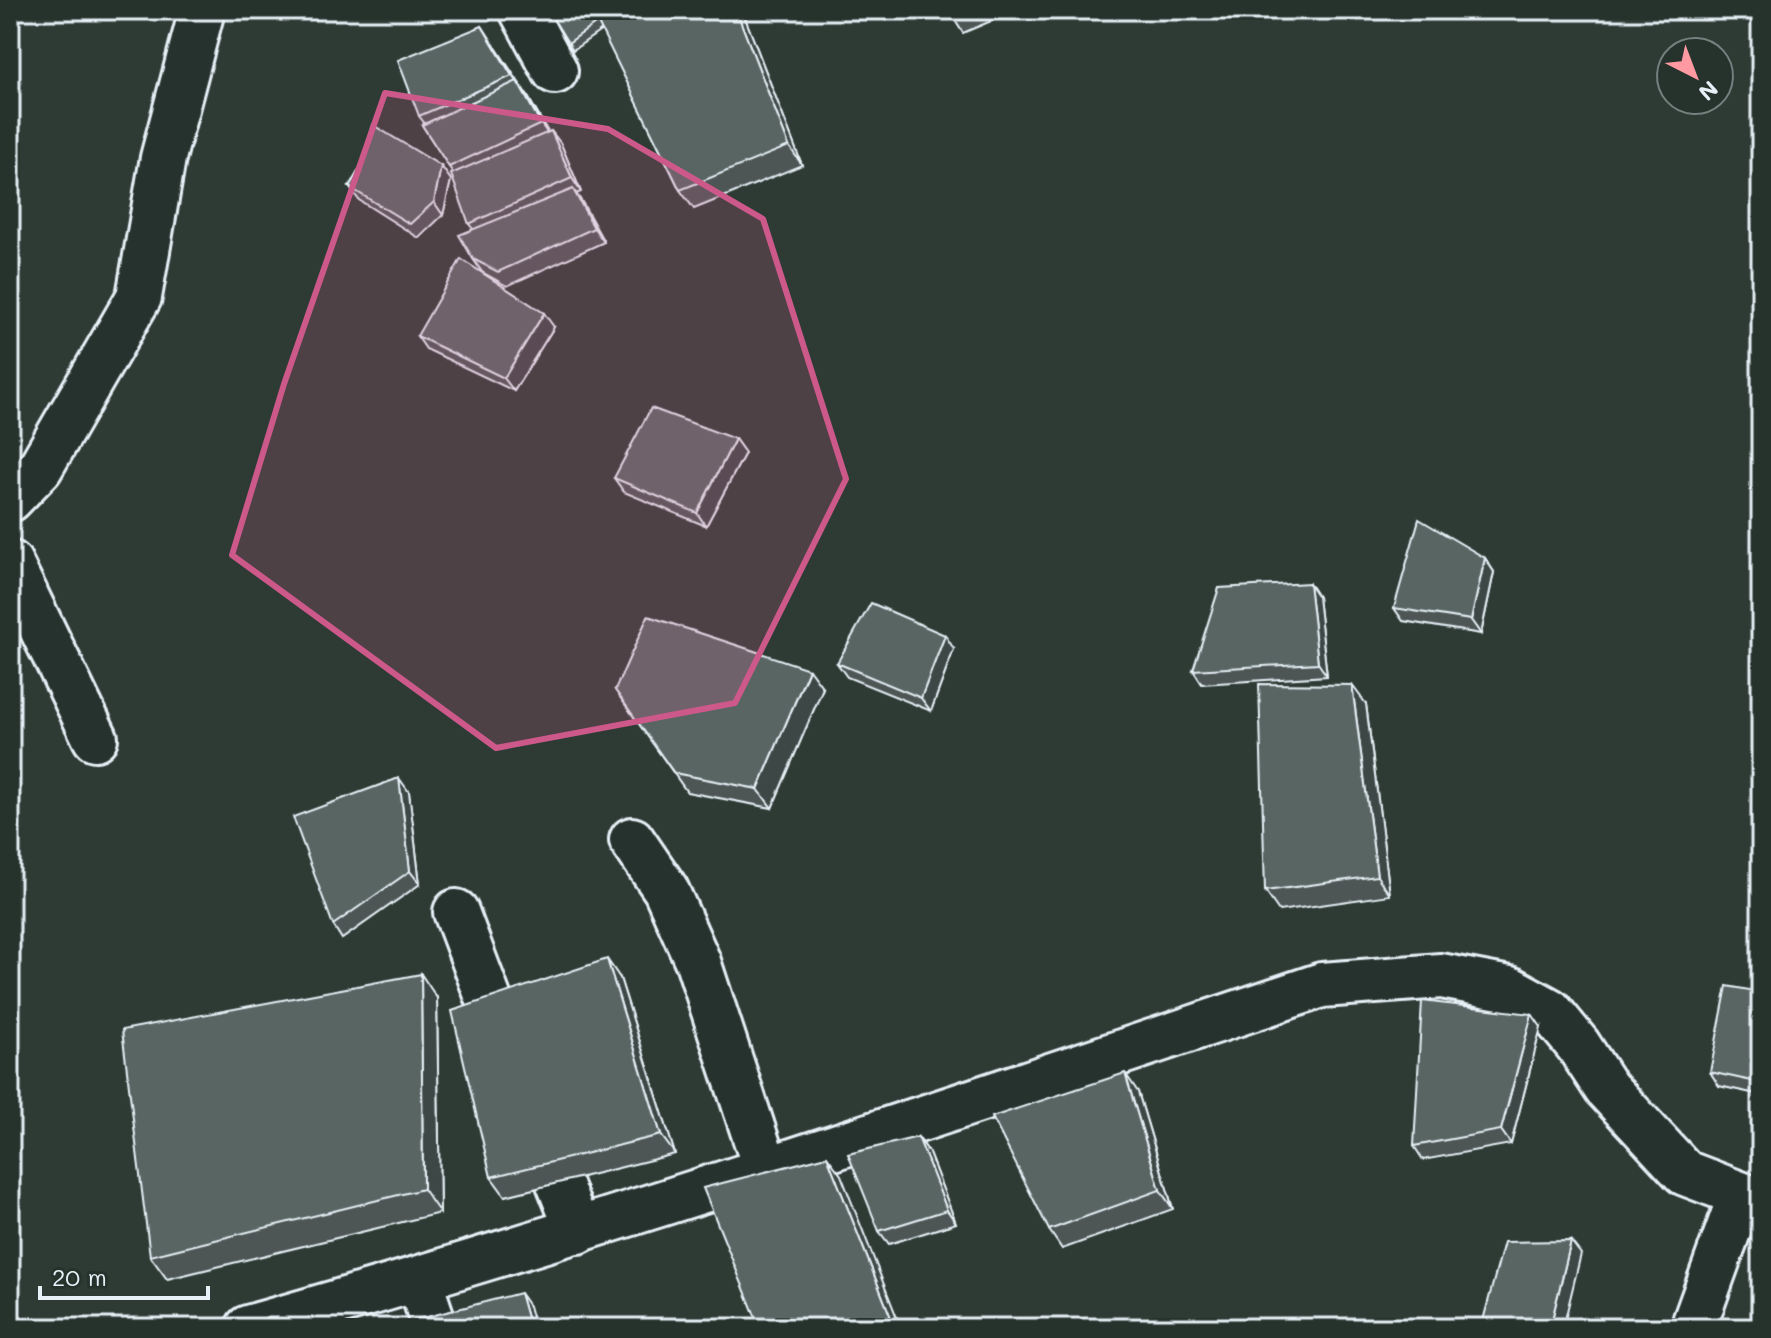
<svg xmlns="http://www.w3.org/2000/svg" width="1771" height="1338" viewBox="0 0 1771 1338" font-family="Mali,sans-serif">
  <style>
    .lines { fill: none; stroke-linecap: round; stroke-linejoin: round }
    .minor-casing { stroke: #e8f1f8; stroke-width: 50 }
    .minor { stroke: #26332d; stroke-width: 44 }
    .wall { fill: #4d5755; stroke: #e8f1f8; stroke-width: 2 }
    .shaded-wall { fill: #3e4745; stroke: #e8f1f8; stroke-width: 2 }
    .building { fill: #596563; stroke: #e8f1f8; stroke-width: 2 }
    .marked { fill: #cd598a; fill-opacity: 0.2; stroke: #cd598a; stroke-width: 6; stroke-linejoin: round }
  </style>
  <rect width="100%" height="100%" fill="#2e3b35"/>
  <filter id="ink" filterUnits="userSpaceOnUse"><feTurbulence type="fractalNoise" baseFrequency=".0125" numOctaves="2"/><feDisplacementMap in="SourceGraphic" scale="16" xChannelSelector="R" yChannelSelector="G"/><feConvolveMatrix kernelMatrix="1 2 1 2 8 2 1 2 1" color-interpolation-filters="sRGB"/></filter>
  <g filter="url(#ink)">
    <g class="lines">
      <g class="minor-casing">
        <g id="minor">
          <path d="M522 10 555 71"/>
          <path d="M10 499 40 468 139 297 163 158 202 10"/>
          <path d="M10 563 95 738"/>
          <path d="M632 840 666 890 698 962 766 1170"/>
          <path d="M456 912 509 1053"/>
          <path d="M536 1125 578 1231"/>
          <path d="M419 1280 435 1328"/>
          <path d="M248 1328C610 1226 966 1104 1322 985L1441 976 1510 989 1550 1011 1578 1045 1606 1088 1685 1173 1761 1202"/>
          <path d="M1693 1328 1741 1195"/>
        </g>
      </g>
      <use href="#minor" class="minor"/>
    </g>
    <g class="wall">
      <path d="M548 10H742L802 165 694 209 680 190 602 30 573 50Z"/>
      <path d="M950 10H1017L963 33 954 19Z"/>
      <path d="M482 26 527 95 548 132 551 131 561 144 581 192 576 194 604 242 507 286 482 272 473 259V229L469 224 453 173 422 125 425 124 419 116Z"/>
      <path d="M441 166 451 180 443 215 419 238 359 200 349 187Z"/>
      <path d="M554 327 514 391 426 349 417 336Z"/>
      <path d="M735 439 745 453 706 526 624 492 614 478Z"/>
      <path d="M1485 558 1494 572 1481 634 1403 621 1394 608Z"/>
      <path d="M1309 583 1318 597 1327 676 1202 684 1193 670Z"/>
      <path d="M954 649 931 711 847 677 837 663Z"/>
      <path d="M823 688 772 808 687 792 615 690Z"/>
      <path d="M1366 704 1390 895 1279 911 1265 891Z"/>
      <path d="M10 773 15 786 10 788Z"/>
      <path d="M409 792 420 884 342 939 333 925Z"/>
      <path d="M620 978 675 1154 505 1196 491 1177Z"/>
      <path d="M1761 992V1095L1719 1086 1710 1072Z"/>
      <path d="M437 998 440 1213 167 1279 150 1256Z"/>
      <path d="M1541 1027 1511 1144 1423 1160 1414 1146Z"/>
      <path d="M1138 1092 1173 1209 1062 1249 1049 1230Z"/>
      <path d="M918 1137 928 1151 956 1223 889 1244 879 1231Z"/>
    </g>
    <g class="shaded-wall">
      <path d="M736 10H742L802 165 789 146Z"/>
      <path d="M482 26 521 88 517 81 527 95 550 137 541 124 522 89Z"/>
      <path d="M551 131 561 144 581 192 572 178Z"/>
      <path d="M441 166 451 180 443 215 434 202Z"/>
      <path d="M573 189 582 202 604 242 594 228Z"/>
      <path d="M544 313 554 327 514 391 504 378Z"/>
      <path d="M735 439 745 453 706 526 697 513Z"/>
      <path d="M1485 558 1494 572 1481 634 1471 620Z"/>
      <path d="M1309 583 1318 597 1327 676 1318 663Z"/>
      <path d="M945 635 954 649 931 711 921 698Z"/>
      <path d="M809 669 823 688 772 808 758 789Z"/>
      <path d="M1352 685 1366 704 1390 895 1377 876Z"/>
      <path d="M399 778 409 792 420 884 410 871Z"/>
      <path d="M607 959 620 978 675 1154 661 1135Z"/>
      <path d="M421 974 437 998 440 1213 423 1189Z"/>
      <path d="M1532 1014 1541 1027 1511 1144 1501 1130Z"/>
      <path d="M1125 1073 1138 1092 1173 1209 1160 1190Z"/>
      <path d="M918 1137 928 1151 956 1223 947 1210Z"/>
      <path d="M827 1156 841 1175 901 1328H895Z"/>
      <path d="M1571 1241 1581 1254 1563 1328H1550Z"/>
      <path d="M520 1293 529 1306 535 1328H530Z"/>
    </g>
    <g class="building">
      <path d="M548 10H614L594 15 598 22 568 43Z"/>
      <path d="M614 10H736L789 146 680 190 594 15Z"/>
      <path d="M950 10H975L954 19Z"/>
      <path d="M482 26 512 76 419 116 398 60Z"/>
      <path d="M517 81 541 124 449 167 422 125Z"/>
      <path d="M373 125 441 166 434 202 410 224 349 187 362 165Z"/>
      <path d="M551 131 572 178 469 224 451 174Z"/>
      <path d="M573 189 594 228 498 272 473 259 459 235Z"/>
      <path d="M461 259 544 313 504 378 417 336Z"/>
      <path d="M651 408 735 439 697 513 614 478Z"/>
      <path d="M1419 519 1485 558 1471 620 1394 608Z"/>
      <path d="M1309 583 1318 663 1193 670 1219 588Z"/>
      <path d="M871 603 945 635 921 698 837 663Z"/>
      <path d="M648 616 809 669 758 789 674 773 615 690Z"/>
      <path d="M1259 684 1352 685 1377 876 1265 891Z"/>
      <path d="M399 778 410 871 333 925 293 817Z"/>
      <path d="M607 959 661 1135 491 1177 452 1011Z"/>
      <path d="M421 974 423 1189 150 1256 122 1030Z"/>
      <path d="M1727 986 1761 992V1083L1710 1072Z"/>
      <path d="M1422 1001 1532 1014 1501 1130 1414 1146Z"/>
      <path d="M1125 1073 1160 1190 1049 1230 992 1117Z"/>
      <path d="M918 1137 947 1210 879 1231 848 1154Z"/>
      <path d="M827 1156 895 1328H760L703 1188Z"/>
      <path d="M1571 1241 1550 1328H1481L1504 1242Z"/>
      <path d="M520 1293 530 1328 388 1327Z"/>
      <path d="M1759 1316 1761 1317V1328H1754Z"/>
    </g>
  </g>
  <path class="marked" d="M385 93 608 129 763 219 846 479 735 703 496 748 232 555 284 384Z"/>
  <rect width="1771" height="1338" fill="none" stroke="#26332d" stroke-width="40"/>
  <rect x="20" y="20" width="1731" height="1298" fill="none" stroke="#e8f1f8" stroke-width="3" filter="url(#ink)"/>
  <g transform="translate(1695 76) rotate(138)"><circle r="38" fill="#26332d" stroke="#747f7e" stroke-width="2"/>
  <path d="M0-6L14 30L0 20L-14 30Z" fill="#ff9aa2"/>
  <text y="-12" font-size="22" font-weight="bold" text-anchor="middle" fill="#e8f1f8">N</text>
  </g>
  <path d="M40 1286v12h168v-12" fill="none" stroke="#e8f1f8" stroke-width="4"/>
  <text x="52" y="1286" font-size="24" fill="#e8f1f8" stroke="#26332d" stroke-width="6" paint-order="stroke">20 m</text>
</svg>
